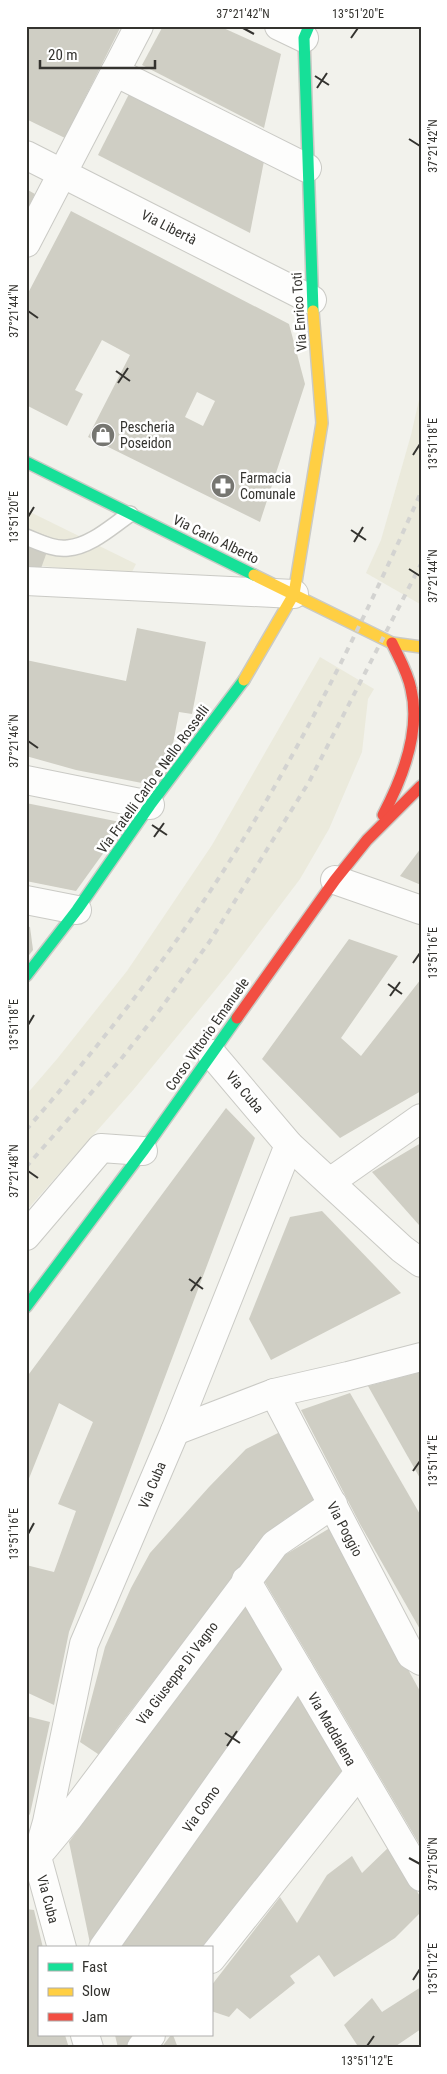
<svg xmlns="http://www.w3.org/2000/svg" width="447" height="2074" viewBox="0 0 447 2074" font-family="'Roboto Condensed',sans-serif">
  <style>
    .built { fill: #ebeadc }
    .building { fill: #cfcec4; fill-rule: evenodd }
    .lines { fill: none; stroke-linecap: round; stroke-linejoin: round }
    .lane-casing { stroke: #cacac5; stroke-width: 18 }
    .street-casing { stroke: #cacac5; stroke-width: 30 }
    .fast-casing { stroke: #cacac5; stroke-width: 14 }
    .slow-casing { stroke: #cacac5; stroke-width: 14 }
    .jam-casing { stroke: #cacac5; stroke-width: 14 }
    .lane { stroke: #fdfdfc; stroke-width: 15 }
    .street { stroke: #fdfdfc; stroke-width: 28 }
    .fast { stroke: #16e098; stroke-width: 11 }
    .slow { stroke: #ffcf43; stroke-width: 11 }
    .jam { stroke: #f24e42; stroke-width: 11 }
    .rail { stroke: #d3d3d1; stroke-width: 4; stroke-dasharray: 6 6; stroke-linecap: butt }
    .ticks { fill: none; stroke: #34332f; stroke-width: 2 }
    .labels { text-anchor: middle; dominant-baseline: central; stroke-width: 5; stroke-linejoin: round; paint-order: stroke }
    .street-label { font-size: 14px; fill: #34332f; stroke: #fff }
    .poi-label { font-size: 14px; fill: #34332f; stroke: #fff; text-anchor: start }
    .neatline { fill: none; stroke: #34332f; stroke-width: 2 }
    .ticks-label { font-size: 12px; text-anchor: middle; fill: #34332f }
  </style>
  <rect width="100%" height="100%" fill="#f2f2ec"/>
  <g class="built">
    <path d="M421 391V603L420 604 366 573 381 540 411 435Z"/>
    <path d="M26 510 136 564 130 576 26 564Z"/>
    <path d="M320 657 374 689 368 699 362 752 329 829 300 879 230 972 134 1089 26 1211V1095L57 1059 127 971 212 845Z"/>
  </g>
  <g class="building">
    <path d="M26 26H121L65 138 26 119Z"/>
    <path d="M163 26H219L281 54 264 128 142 65Z"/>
    <path d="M129 94 264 161 250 233 98 155Z"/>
    <path d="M26 189 35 194 26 212Z"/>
    <path d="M71 211 289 324 305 384 260 522 88 437 130 355 102 340 75 390 83 394 67 426 26 405V297ZM197 392 215 401 203 426 185 417Z"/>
    <path d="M26 528 52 538 40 571 26 566Z"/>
    <path d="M137 628 206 642 192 714 179 712 172 749 152 785 76 770 26 756V660L126 681Z"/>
    <path d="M26 803 125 823 76 891 26 881Z"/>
    <path d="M421 848V885L400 876Z"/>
    <path d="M26 926 30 927 33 950 26 959Z"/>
    <path d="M349 939 398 956 341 1038 361 1056 421 979V1091L340 1138 262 1059Z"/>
    <path d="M226 1108 255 1138 69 1632 54 1705 26 1692V1565L54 1572 76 1511 58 1504 93 1422 59 1403 26 1486V1378Z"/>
    <path d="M421 1143V1223L419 1225 372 1172Z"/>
    <path d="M322 1211 401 1293 271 1360 249 1319 290 1217Z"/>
    <path d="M421 1372V1480L368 1386Z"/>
    <path d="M350 1393 421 1516V1631L360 1524 301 1410Z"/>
    <path d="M280 1432 317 1503 285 1519 260 1542 116 1730 101 1756 80 1742 105 1647 131 1588 150 1553 209 1487 246 1449Z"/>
    <path d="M330 1528 421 1693V1847L263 1579 278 1559Z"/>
    <path d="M248 1599 287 1664 91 1948 69 1842Z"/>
    <path d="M300 1689 345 1767 205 1948H115Z"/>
    <path d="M26 1716 50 1722 30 1814 26 1819Z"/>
    <path d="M390 1846 421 1898V1912L395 1938 334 1977 319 1955 290 1976 295 1983 250 2019 237 2008 229 2017 211 2011V1986L280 1897 297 1923 327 1875 352 1856 362 1873Z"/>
    <path d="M26 1909 34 1910 43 1948H39V2035H65L69 2048H26Z"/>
    <path d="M421 1987V2029L393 2048H359L344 2025 372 1998 382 2012Z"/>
    <path d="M115 2035H136L127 2048H118Z"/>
    <path d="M171 2035H173L178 2048H161Z"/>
  </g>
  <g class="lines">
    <g class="lane-casing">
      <path id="lane" d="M26 537C39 542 54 550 68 548 91 546 112 526 130 514"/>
    </g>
    <g class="street-casing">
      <g id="street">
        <path d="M279 26 304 38"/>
        <path d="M115 72 307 168"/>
        <path d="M26 155 312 300"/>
        <path d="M26 243 139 26"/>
        <path d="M26 581 294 594"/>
        <path d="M26 780 150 805"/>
        <path d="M335 880 421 910"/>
        <path d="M26 900 77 910"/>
        <path d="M289 1145 402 1249 421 1263"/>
        <path d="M330 1182 421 1118"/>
        <path d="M26 1236 101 1148 143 1151"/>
        <path d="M274 1393 411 1655 421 1661"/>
        <path d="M175 1431 274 1393 348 1376 421 1357"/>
        <path d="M246 1580 421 1877"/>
        <path d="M43 1849 68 1819 275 1544 333 1504"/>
        <path d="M62 1948 37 1857 47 1822 84 1644 175 1431 289 1145 212 1054"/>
        <path d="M103 1948 299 1670"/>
        <path d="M211 1959 358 1774"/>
        <path d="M85 2035 89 2048"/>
        <path d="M141 2048 151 2035"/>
      </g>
    </g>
    <g class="fast-casing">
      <g id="fast">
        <path d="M309 26 304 38 313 311"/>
        <path d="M26 462 254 575"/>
        <path d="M26 976 77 910 150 805 244 680"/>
        <path d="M26 1307 143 1151 237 1018"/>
      </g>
    </g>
    <g class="slow-casing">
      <g id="slow">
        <path d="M254 575 392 643 421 647"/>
        <path d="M244 680 294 594 322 423 313 311"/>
      </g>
    </g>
    <g class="jam-casing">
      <g id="jam">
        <path d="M383 815C402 779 421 730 411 689 408 673 399 658 392 643"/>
        <path d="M237 1018 335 880 367 840 421 786"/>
      </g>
    </g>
    <use href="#lane" class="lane"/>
    <use href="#street" class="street"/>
    <use href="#fast" class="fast"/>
    <use href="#slow" class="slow"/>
    <use href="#jam" class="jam"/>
    <g class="rail">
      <path d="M26 1130C81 1067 133 1003 181 934 277 798 354 644 421 492"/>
      <path d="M26 1167 121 1059 156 1015 210 941 309 782 421 564"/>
    </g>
  </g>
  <path class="ticks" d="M243 28 254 34M351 38 358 28M315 76 329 85M317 88 327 73M409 139 420 146M28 311 38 318M116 371 130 381M118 383 128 368M413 455 420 444M28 517 34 507M351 530 366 540M354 542 363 527M409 569 420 576M28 741 38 748M152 825 167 835M154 837 164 823M413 963 420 953M388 984 402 994M390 996 400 982M28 1025 34 1015M28 1171 38 1178M189 1279 203 1289M191 1291 201 1277M413 1471 420 1461M28 1534 34 1523M225 1733 240 1743M227 1746 237 1731M409 1858 420 1864M413 1980 420 1969M367 2046 374 2036"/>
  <defs>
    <g id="shop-disc" transform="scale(1.25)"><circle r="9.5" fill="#767671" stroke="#fff"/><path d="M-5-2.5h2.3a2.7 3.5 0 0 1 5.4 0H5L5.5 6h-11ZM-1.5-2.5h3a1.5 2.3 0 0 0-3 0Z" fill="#fff"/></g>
    <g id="pharmacy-disc" transform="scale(1.25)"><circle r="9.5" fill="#767671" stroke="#fff"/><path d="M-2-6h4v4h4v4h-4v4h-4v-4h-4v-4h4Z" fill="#fff"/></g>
  </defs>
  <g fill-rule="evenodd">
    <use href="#shop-disc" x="103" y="435"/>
    <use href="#pharmacy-disc" x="223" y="486"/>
  </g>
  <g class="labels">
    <g class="street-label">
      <text transform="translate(169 227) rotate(27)">Via Libertà</text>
      <text transform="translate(299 312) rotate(-94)">Via Enrico Toti</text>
      <text transform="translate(216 539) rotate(26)">Via Carlo Alberto</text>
      <text transform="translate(153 779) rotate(-54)">Via Fratelli Carlo e Nello Rosselli</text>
      <text transform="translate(207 1034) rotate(-55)">Corso Vittorio Emanuele</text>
      <text transform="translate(245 1092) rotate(50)">Via Cuba</text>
      <text transform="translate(152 1485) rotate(-67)">Via Cuba</text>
      <text transform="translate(345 1529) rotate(62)">Via Poggio</text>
      <text transform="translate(177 1673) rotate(-53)">Via Giuseppe Di Vagno</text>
      <text transform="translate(332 1729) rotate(60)">Via Maddalena</text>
      <text transform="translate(201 1809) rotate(-55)">Via Como</text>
      <text transform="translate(48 1899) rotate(75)">Via Cuba</text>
    </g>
    <g class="poi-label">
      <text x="120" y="427">Pescheria<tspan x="120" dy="16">Poseidon</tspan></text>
      <text x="240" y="478">Farmacia<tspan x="240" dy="16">Comunale</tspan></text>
    </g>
  </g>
  <rect width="447" height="2074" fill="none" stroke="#ffffff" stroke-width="55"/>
  <rect x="38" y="1946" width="175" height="90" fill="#ffffff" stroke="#aeadac"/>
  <rect x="48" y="1963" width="25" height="8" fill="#16e098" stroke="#aeadac"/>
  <text x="82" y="1972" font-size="15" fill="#34332f">Fast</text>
  <rect x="48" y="1988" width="25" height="8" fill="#ffcf43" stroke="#aeadac"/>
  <text x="82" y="1996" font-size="15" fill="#34332f">Slow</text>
  <rect x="48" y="2013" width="25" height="8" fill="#f24e42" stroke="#aeadac"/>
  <text x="82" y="2022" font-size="15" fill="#34332f">Jam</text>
  <path d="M40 60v8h115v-8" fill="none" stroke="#34332f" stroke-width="2.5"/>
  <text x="48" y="60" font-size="15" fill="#34332f" stroke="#ffffff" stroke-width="4" paint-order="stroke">20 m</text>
  <rect x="28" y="28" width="392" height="2018" class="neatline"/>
  <g class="ticks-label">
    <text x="243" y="18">37°21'42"N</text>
    <text x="358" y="18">13°51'20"E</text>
    <text transform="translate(433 146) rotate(-90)" y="4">37°21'42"N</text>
    <text transform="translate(14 311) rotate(-90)" y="4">37°21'44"N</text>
    <text transform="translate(433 444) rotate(-90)" y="4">13°51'18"E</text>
    <text transform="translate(14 517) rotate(-90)" y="4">13°51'20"E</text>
    <text transform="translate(433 576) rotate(-90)" y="4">37°21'44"N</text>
    <text transform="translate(14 741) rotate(-90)" y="4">37°21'46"N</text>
    <text transform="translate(433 953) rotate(-90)" y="4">13°51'16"E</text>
    <text transform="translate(14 1025) rotate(-90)" y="4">13°51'18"E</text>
    <text transform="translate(14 1171) rotate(-90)" y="4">37°21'48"N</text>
    <text transform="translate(433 1461) rotate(-90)" y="4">13°51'14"E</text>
    <text transform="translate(14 1534) rotate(-90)" y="4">13°51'16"E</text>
    <text transform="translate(433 1864) rotate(-90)" y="4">37°21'50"N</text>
    <text transform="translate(433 1969) rotate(-90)" y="4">13°51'12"E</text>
    <text x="367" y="2065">13°51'12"E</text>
  </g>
</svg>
